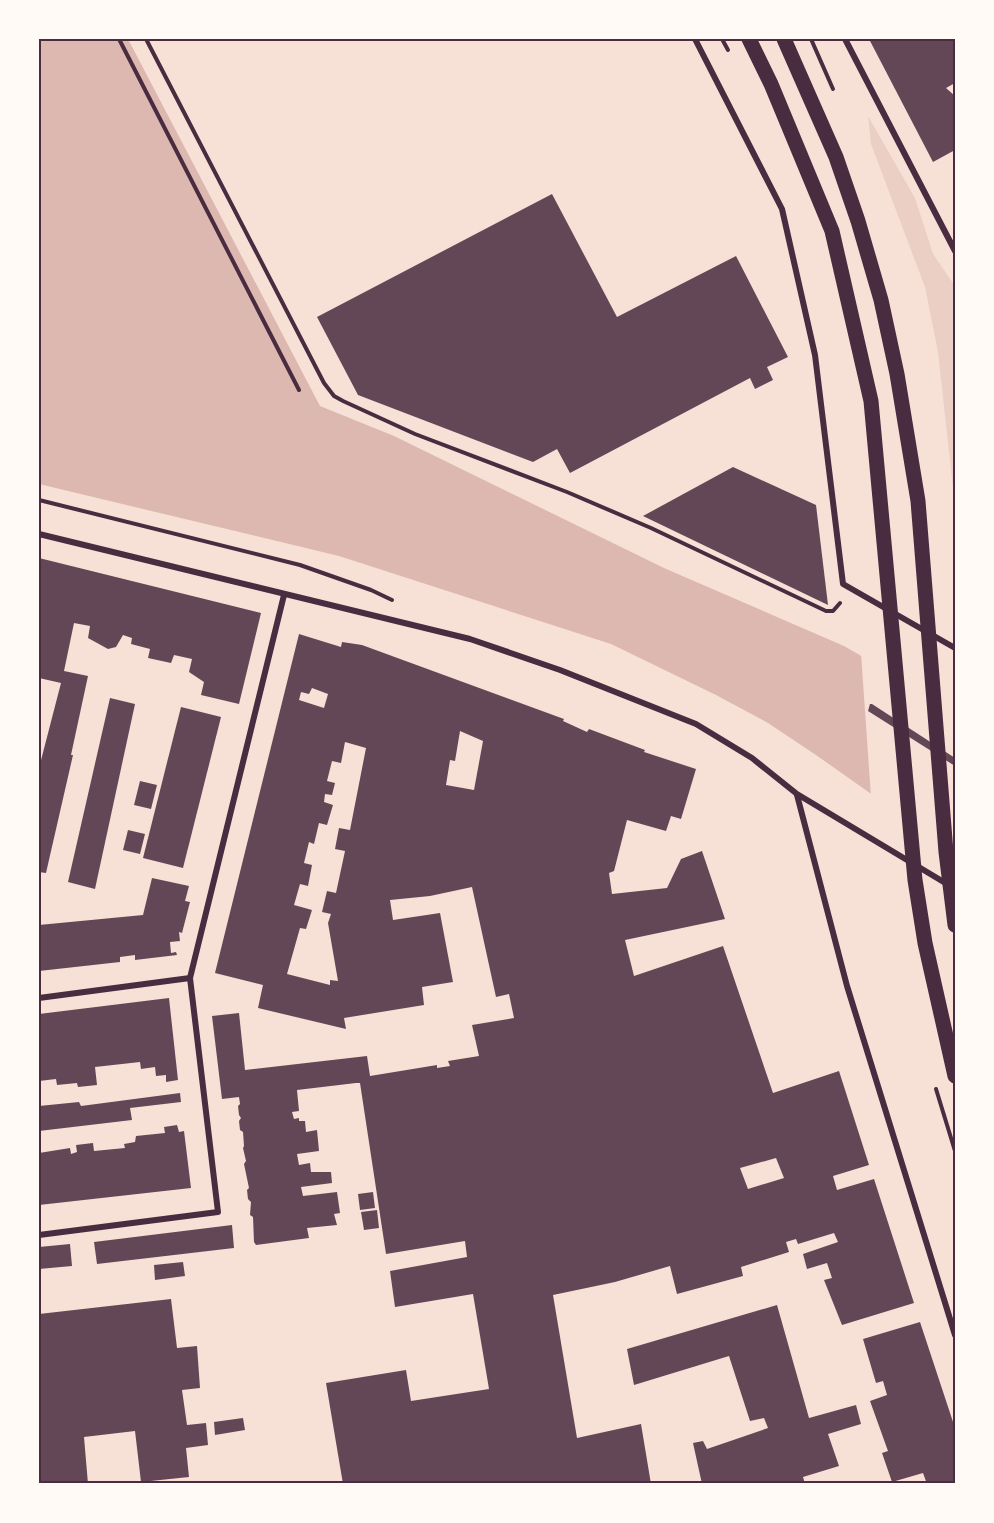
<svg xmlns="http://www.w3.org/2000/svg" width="994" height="1523" viewBox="0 0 994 1523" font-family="Poppins,sans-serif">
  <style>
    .green { fill: #ebcfc5 }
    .water { fill: #dcb8b0 }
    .pier { fill: #f7e1d7 }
    .building { fill: #644757; fill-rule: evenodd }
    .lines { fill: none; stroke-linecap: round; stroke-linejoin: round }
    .path { stroke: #4a2c40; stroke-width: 4 }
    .minor { stroke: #4a2c40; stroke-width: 6 }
    .primary { stroke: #4a2c40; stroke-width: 15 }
    .neatline { fill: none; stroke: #4a2c40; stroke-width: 2 }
  </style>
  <rect width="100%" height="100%" fill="#f7e1d7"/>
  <path class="green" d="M868 116 915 198 933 254 955 286V506L938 352 925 287 871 144Z"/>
  <path class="water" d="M39 39H128L320 406 394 436 664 568 844 646 955 710V853L816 755 768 723 716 695 611 644 339 556 39 484Z"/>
  <path class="pier" d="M861 653 955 707V856L871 797Z"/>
  <g class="building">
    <path d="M869 39H955V83L946 88 955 96V150L933 162Z"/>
    <path d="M552 194 617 317 736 256 788 357 767 367 773 380 755 389 750 378 570 473 557 449 533 462 358 395 317 317Z"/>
    <path d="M733 467 816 505 828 605 643 516Z"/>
    <path d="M39 558 261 613 239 704 201 695 204 682 189 672 192 659 174 655 171 663 148 658 150 649 131 644 132 638 123 635 116 647 108 649 88 638 90 626 74 623 64 671 88 676 71 755H73L46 873 39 872V768L61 683 39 678Z"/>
    <path d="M299 634 341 647 342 642 362 645 564 719 563 721 587 732 589 729 645 750 644 752 696 769 681 819 671 816 666 831 627 820 614 871 609 873 612 894 667 888 681 859 702 851 725 919 625 940 634 976 723 946 773 1093 839 1071 869 1165 833 1176 837 1190 874 1179 914 1303 842 1325 824 1280 832 1278 827 1263 807 1269 803 1254 838 1242 834 1233 798 1244 796 1239 786 1242 789 1252 741 1267 743 1276 677 1294 670 1266 615 1282 553 1295 577 1438 641 1424 651 1484H343L326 1383 406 1370 411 1401 489 1389 473 1294 395 1307 390 1271 467 1257 465 1241 386 1254 360 1083H356L297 1090 299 1111 292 1112 294 1119 299 1118V1121H305L306 1132 317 1130 319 1151 297 1154 299 1165 310 1163 311 1172H331L332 1183 301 1187 303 1196 337 1192 340 1213 334 1214 337 1225 307 1228 309 1238 256 1245 254 1242 253 1217 250 1215 251 1202 248 1199 247 1190 249 1188 244 1164 246 1161 243 1148 244 1146 243 1132 240 1130 239 1121 241 1118 239 1115 238 1106 240 1104 239 1097 222 1099 212 1016 239 1013 245 1070 367 1056 370 1076 437 1065V1068L450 1066 448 1061 479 1056 472 1025 514 1018 509 994 496 997 472 887 430 896 390 900 393 920 440 913 453 982 422 987 424 1005 344 1018 346 1029 258 1008 263 985 215 973ZM312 688 328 694 324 708 299 700 301 692 309 694ZM460 731 483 741 474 790 446 785 450 760 455 761ZM345 742 366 748 350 830 339 828 335 849 345 851 336 893 327 891 322 912 331 914 328 923 338 981 330 980V985L287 974 300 928 306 929 312 910 294 905 300 884 308 886 312 865 304 863 309 842 314 844 319 823 327 825 333 805 324 802 325 794 332 795 335 783 327 781 332 761 341 763ZM776 1158 784 1178 748 1189 740 1168Z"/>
    <path d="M110 698 135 704 95 889 68 882Z"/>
    <path d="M870 704H872L955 758V766L868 711Z"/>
    <path d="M181 707 221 717 183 868 143 858Z"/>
    <path d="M140 781 157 785 151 809 134 805Z"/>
    <path d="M128 830 145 834 140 854 123 850Z"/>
    <path d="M152 878 189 886 185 901 190 902 182 933 179 932 180 941 170 942 171 953 176 952 177 955 135 960V955L120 957V962L39 971V925L143 915Z"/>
    <path d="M169 998 178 1080 166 1082V1075L156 1076 155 1067 141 1069 140 1062 95 1067 97 1085 78 1087 77 1083 57 1085 56 1079 39 1081V1014Z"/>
    <path d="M180 1093 181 1102 130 1108 132 1120 39 1131V1106L79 1102 81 1106Z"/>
    <path d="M177 1125 179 1132 184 1131 191 1188 39 1205V1153L70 1148 71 1154 77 1152 76 1145 93 1143 94 1151 125 1148 124 1144 135 1142 136 1136 165 1133 164 1127Z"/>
    <path d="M373 1192 375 1208 360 1210 358 1194Z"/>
    <path d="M377 1210 379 1228 364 1230 361 1212Z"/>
    <path d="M232 1225 234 1248 97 1264 94 1242Z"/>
    <path d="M70 1244 72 1266 39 1269V1247Z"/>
    <path d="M183 1262 185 1276 155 1280 154 1265Z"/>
    <path d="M171 1299 177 1348 197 1346 200 1388 182 1390 187 1425 206 1423 208 1445 186 1448 189 1477 141 1482 135 1431 84 1437 88 1484H39V1314Z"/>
    <path d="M777 1305 809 1418 856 1405 861 1424 828 1434 839 1466 803 1477 805 1484H702L693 1443 703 1441 707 1449 768 1428 764 1418 750 1421 729 1356 634 1385 627 1349Z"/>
    <path d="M920 1322 955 1428V1484H927L923 1473 892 1482 882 1453 888 1451 870 1401 887 1395 883 1381 876 1383 863 1339Z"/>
    <path d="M243 1418 245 1430 215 1435 214 1422Z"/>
  </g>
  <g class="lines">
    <g class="path">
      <path d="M119 39 299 390"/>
      <path d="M146 39 324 383 334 396 343 401 415 434 567 492 651 528 826 611H833L840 603"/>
      <path d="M722 39 728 50"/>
      <path d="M811 39 833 89"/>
      <path d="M39 500 300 565 371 590 392 600"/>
      <path d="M936 1089 955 1151"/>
    </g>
    <g class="minor">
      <path d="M695 39 782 209 815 355 843 584 955 648"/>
      <path d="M845 39 955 251"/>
      <path d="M39 534 470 639 560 670 696 724 752 758 797 794 947 884"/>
      <path d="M797 795 847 986 955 1335"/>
      <path d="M39 998 190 978"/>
      <path d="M39 1235 218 1212 190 978 284 595"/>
    </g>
    <g class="primary">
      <path d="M749 39 771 84 832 231 871 401 915 880 925 943 955 1076"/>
      <path d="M784 39 836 157 858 221 881 300 897 374 918 501 946 852 955 925"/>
    </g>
  </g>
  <rect width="994" height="1523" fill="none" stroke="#fffaf5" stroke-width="81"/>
  <rect x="40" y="40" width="914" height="1442" class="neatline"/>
</svg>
